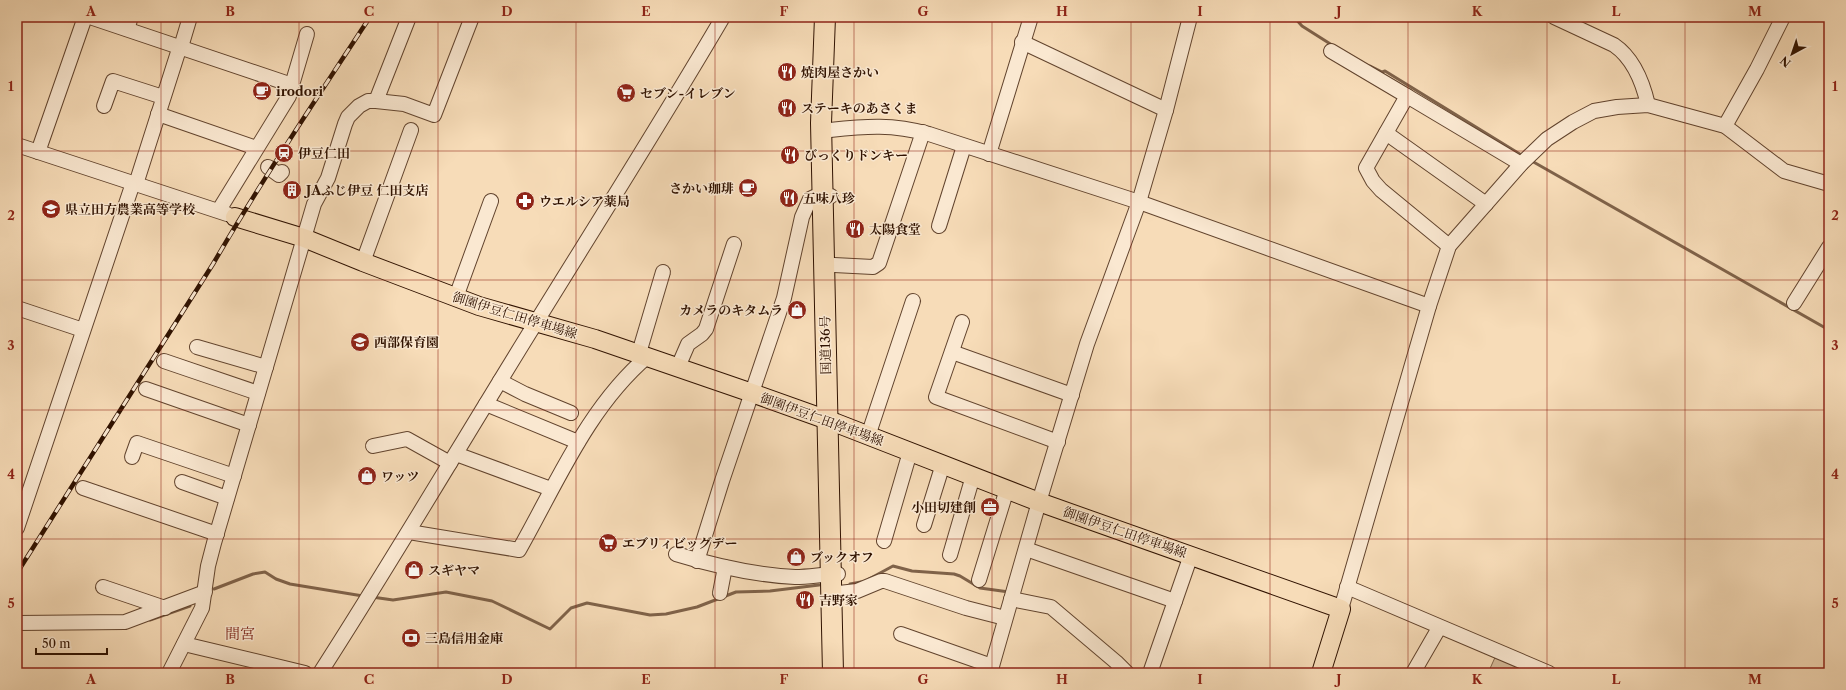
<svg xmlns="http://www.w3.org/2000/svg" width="1846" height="690" viewBox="0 0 1846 690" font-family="'Libre Caslon Text','Noto Serif JP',serif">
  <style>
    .green { fill: #d5ba99; stroke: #82664c }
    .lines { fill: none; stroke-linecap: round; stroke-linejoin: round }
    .stream { stroke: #7f6249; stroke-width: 3 }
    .minor-casing { stroke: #62442e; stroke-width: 16 }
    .major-casing { stroke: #301200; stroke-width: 20 }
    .highway-casing { stroke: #301200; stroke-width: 22 }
    .minor { stroke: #fae8d1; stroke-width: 14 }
    .major { stroke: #f7dcb8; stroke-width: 18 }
    .highway { stroke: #f7dcb8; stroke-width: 20 }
    .rail-casing { stroke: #301200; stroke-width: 4.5 }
    .rail { stroke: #fae8d1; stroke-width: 3; stroke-dasharray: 9; stroke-linecap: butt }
    .grid { fill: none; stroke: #8f2418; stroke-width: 1; stroke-opacity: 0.55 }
    .labels { text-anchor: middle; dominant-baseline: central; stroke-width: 3; stroke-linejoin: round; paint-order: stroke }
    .poi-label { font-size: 13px; font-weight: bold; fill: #301200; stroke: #fae8d1; text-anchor: start }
    .street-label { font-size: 13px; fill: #301200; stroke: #fae8d1 }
    .quarter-label { font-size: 15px; fill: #7a1f14; stroke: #fae8d1 }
    .neatline { fill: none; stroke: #8f2418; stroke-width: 1.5 }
    .grid-label { font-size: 13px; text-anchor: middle; font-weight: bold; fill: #8f2418 }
  </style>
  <rect width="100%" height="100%" fill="#f7dcb8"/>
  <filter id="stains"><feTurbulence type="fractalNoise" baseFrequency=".005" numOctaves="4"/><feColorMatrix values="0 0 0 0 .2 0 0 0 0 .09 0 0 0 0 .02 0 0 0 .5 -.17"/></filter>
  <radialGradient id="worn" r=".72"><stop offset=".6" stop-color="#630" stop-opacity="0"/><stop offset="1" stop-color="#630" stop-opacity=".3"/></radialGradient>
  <path class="green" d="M1497 653 1542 673H1488Z"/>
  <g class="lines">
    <g class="stream">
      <path d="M1294 17 1302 26 1332 45"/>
      <path d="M1370 66 1382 72 1385 71 1523 156"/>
      <path d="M1530 160 1829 330"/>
      <path d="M869 579 893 566 912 571 954 574 960 576 980 588 1009 592"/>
      <path d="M850 584 861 582"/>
      <path d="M214 589 253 574 265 572 276 579 290 584 363 596"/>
      <path d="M372 597 393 600 446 592 492 601 550 629 571 608 587 603 650 615 666 614 697 607 736 592 770 591 819 585"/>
      <path d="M150 620 190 606"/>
    </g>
    <g class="minor-casing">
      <g id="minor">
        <path d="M90 17 292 85 289 96 219 210"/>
        <path d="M1554 17 1614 45C1633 58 1643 83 1648 105"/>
        <path d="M127 29 131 17"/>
        <path d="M1022 42 1166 110"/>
        <path d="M181 47 190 17"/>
        <path d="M1331 51 1407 96"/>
        <path d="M292 85 307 34"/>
        <path d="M376 101 409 17"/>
        <path d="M104 106 113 81 163 97"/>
        <path d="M158 114 256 148"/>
        <path d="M1725 126 1757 69 1783 17"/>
        <path d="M830 130C867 126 892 124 929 134L1139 202 1429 306"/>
        <path d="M1386 133 1486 204"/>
        <path d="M17 145 227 214"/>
        <path d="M38 152 85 17"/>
        <path d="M989 154 1031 17"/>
        <path d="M268 167 279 175 282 172"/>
        <path d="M136 184 180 46"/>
        <path d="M939 226 964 146"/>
        <path d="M1449 246 1381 190 1373 181 1366 168 1407 96 1521 164"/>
        <path d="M363 262 411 130"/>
        <path d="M834 265 873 267 879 263 923 132"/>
        <path d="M456 297 491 201"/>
        <path d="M1794 303 1829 247"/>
        <path d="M17 308 83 330"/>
        <path d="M962 322 936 397 1058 442"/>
        <path d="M197 347 266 367"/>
        <path d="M952 352 1072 395"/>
        <path d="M639 353 663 272"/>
        <path d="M164 361 258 393"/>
        <path d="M678 367 688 344 702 334 706 329 734 244"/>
        <path d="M500 381 525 394 571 413"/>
        <path d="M146 389 249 425"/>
        <path d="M486 404 578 442"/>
        <path d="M868 436 913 301"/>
        <path d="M373 446 407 439 450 463"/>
        <path d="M456 454 551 489"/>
        <path d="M132 457 137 443 234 476"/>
        <path d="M182 482 227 498"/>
        <path d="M83 488 217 534"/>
        <path d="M924 525 943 464"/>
        <path d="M17 528 133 183"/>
        <path d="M409 532 519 550C557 483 588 407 648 356"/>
        <path d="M884 541 910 452"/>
        <path d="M1026 549 1175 601"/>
        <path d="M676 554C715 566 755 575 795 577 810 577 824 574 838 574"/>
        <path d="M950 555 973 476"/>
        <path d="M697 561 722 481 784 298 802 217 810 199 814 197 831 196"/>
        <path d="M979 580 1007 489"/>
        <path d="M103 587 165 608"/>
        <path d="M1347 587 1549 673"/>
        <path d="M720 593 725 567"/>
        <path d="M839 593 857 591 881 581H885L966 608 1005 618"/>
        <path d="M1011 599 1051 607 1116 662 1127 673"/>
        <path d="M1341 609 1429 306 1449 246 1521 164 1547 139 1573 122 1594 111 1617 107 1648 105 1725 126 1784 171 1829 184"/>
        <path d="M17 623 125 622 205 592"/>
        <path d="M901 634 992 666"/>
        <path d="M184 644 305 673"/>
        <path d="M169 673 202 608 208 566 214 543 304 238 314 204 328 178 345 124 348 117 359 106 368 101H376L404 104 434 115 472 17"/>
        <path d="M320 673C394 558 463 440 535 324 598 222 662 121 723 17"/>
        <path d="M990 673 1039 502 1087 344 1139 202 1166 110 1190 17"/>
        <path d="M1150 673 1191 555"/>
        <path d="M1413 673 1439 628"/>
      </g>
    </g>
    <g class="major-casing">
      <path id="major" d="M235 217 304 238 363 262 479 306 595 339 752 393 836 423 1039 502 1341 609 1321 673"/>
    </g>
    <g class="highway-casing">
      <path id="highway" d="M825 17 821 123 833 673"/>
    </g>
    <use href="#minor" class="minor"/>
    <use href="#major" class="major"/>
    <use href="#highway" class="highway"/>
    <g class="rail-casing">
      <path id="rail" d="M17 573 213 264C262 180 316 99 370 17"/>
    </g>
    <use href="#rail" class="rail"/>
  </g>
  <path class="grid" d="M161 17V673M299 17V673M438 17V673M576 17V673M715 17V673M854 17V673M992 17V673M1131 17V673M1270 17V673M1408 17V673M1547 17V673M1685 17V673M17 151H1829M17 280H1829M17 410H1829M17 539H1829"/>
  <defs>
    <g id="restaurant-disc" transform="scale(1)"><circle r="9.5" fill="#8f2418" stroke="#fae8d1"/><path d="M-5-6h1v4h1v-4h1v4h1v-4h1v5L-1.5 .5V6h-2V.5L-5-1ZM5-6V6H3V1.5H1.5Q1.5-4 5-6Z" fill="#fff"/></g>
    <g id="cafe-disc" transform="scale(1)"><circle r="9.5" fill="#8f2418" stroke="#fae8d1"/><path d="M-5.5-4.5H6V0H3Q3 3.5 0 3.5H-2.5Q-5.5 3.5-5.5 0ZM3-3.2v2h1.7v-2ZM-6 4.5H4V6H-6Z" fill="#fff"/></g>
    <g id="supermarket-disc" transform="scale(1)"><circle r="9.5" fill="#8f2418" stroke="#fae8d1"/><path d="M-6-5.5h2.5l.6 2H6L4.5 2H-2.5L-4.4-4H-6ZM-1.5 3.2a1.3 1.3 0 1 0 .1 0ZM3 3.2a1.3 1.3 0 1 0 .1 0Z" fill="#fff"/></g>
    <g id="station-disc" transform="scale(1)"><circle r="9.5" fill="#8f2418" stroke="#fae8d1"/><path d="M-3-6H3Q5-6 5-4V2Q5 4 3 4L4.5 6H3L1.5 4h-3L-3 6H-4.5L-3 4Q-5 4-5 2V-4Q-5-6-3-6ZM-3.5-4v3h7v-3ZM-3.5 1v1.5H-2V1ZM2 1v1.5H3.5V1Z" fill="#fff"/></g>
    <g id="building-disc" transform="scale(1)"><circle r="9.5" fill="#8f2418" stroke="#fae8d1"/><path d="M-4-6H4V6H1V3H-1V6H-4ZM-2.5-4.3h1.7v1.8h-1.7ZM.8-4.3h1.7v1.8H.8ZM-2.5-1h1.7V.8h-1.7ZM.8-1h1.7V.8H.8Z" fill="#fff"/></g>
    <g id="pharmacy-disc" transform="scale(1)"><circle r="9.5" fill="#8f2418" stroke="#fae8d1"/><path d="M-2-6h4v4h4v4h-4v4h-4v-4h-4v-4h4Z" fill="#fff"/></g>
    <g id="school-disc" transform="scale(1)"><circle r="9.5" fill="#8f2418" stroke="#fae8d1"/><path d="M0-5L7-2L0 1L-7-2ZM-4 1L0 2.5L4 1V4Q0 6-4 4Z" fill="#fff"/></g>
    <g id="shop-disc" transform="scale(1)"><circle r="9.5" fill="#8f2418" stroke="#fae8d1"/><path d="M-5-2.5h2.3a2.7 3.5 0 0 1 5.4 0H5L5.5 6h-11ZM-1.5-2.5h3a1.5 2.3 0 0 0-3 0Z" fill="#fff"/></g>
    <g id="office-disc" transform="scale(1)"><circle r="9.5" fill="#8f2418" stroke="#fae8d1"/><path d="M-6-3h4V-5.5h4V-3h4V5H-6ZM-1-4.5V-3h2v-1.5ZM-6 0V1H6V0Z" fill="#fff"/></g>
    <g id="bank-disc" transform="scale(1)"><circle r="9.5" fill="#8f2418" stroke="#fae8d1"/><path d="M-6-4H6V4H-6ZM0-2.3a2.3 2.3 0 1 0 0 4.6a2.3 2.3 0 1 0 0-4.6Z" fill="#fff"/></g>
  </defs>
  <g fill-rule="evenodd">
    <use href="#restaurant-disc" x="787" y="72"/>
    <use href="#cafe-disc" x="262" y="91"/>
    <use href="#supermarket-disc" x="626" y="93"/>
    <use href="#restaurant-disc" x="787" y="108"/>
    <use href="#station-disc" x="284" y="153"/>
    <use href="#restaurant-disc" x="790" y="155"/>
    <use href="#cafe-disc" x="748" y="188"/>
    <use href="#building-disc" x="292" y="190"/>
    <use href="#restaurant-disc" x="789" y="198"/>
    <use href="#pharmacy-disc" x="525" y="201"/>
    <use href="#school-disc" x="51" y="209"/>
    <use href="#restaurant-disc" x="855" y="229"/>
    <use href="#shop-disc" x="797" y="310"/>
    <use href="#school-disc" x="360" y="342"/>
    <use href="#shop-disc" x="367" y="476"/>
    <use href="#office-disc" x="990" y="507"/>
    <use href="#supermarket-disc" x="608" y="543"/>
    <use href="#shop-disc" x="796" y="557"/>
    <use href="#shop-disc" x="414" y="570"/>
    <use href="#restaurant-disc" x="805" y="600"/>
    <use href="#bank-disc" x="411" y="638"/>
  </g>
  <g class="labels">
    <g class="poi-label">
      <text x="801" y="72">焼肉屋さかい</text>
      <text x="276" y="91">irodori</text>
      <text x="640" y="93">セブン-イレブン</text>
      <text x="801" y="108">ステーキのあさくま</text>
      <text x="298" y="153">伊豆仁田</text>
      <text x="804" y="155">びっくりドンキー</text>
      <text x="734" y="188" text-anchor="end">さかい珈琲</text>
      <text x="306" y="190">JAふじ伊豆 仁田支店</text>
      <text x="803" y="198">五味八珍</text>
      <text x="539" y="201">ウエルシア薬局</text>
      <text x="65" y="209">県立田方農業高等学校</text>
      <text x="869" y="229">太陽食堂</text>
      <text x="783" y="310" text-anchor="end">カメラのキタムラ</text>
      <text x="374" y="342">西部保育園</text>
      <text x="381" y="476">ワッツ</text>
      <text x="976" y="507" text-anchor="end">小田切建創</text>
      <text x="622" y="543">エブリィビッグデー</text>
      <text x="810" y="557">ブックオフ</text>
      <text x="428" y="570">スギヤマ</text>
      <text x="819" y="600">吉野家</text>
      <text x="425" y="638">三島信用金庫</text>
    </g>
    <g class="street-label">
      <text transform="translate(515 315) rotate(17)">御園伊豆仁田停車場線</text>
      <text transform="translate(825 345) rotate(-91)">国道136号</text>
      <text transform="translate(822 419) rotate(20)">御園伊豆仁田停車場線</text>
      <text transform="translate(1125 532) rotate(19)">御園伊豆仁田停車場線</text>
    </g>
    <g class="quarter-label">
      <text x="240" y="633">間宮</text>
    </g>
  </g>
  <rect width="1846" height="690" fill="none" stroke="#f7dcb8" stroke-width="44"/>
  <g transform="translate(1792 54) rotate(220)" stroke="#fae8d1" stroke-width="3" paint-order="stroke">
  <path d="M0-3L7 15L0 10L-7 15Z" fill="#301200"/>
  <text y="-6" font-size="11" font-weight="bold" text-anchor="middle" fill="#301200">N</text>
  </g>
  <path d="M36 648v6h71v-6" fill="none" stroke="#301200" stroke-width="2"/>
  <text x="42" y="648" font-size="12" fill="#301200" stroke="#fae8d1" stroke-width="3" paint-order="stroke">50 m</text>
  <rect x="22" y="22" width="1802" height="646" class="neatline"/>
  <g class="grid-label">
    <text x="91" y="16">A</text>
    <text x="230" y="16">B</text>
    <text x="369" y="16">C</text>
    <text x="507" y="16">D</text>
    <text x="646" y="16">E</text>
    <text x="784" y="16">F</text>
    <text x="923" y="16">G</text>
    <text x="1062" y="16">H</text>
    <text x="1200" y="16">I</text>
    <text x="1339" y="16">J</text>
    <text x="1477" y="16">K</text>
    <text x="1616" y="16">L</text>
    <text x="1755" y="16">M</text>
    <text x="11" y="91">1</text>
    <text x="1835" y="91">1</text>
    <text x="11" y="220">2</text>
    <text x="1835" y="220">2</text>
    <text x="11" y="350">3</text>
    <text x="1835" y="350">3</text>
    <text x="11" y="479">4</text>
    <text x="1835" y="479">4</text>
    <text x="11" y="608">5</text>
    <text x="1835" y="608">5</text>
    <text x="91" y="684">A</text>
    <text x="230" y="684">B</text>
    <text x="369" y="684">C</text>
    <text x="507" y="684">D</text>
    <text x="646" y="684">E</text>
    <text x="784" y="684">F</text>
    <text x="923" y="684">G</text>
    <text x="1062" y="684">H</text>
    <text x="1200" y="684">I</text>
    <text x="1339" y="684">J</text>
    <text x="1477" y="684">K</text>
    <text x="1616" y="684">L</text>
    <text x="1755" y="684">M</text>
  </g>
  <rect width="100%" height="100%" filter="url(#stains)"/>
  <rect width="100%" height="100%" fill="url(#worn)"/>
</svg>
